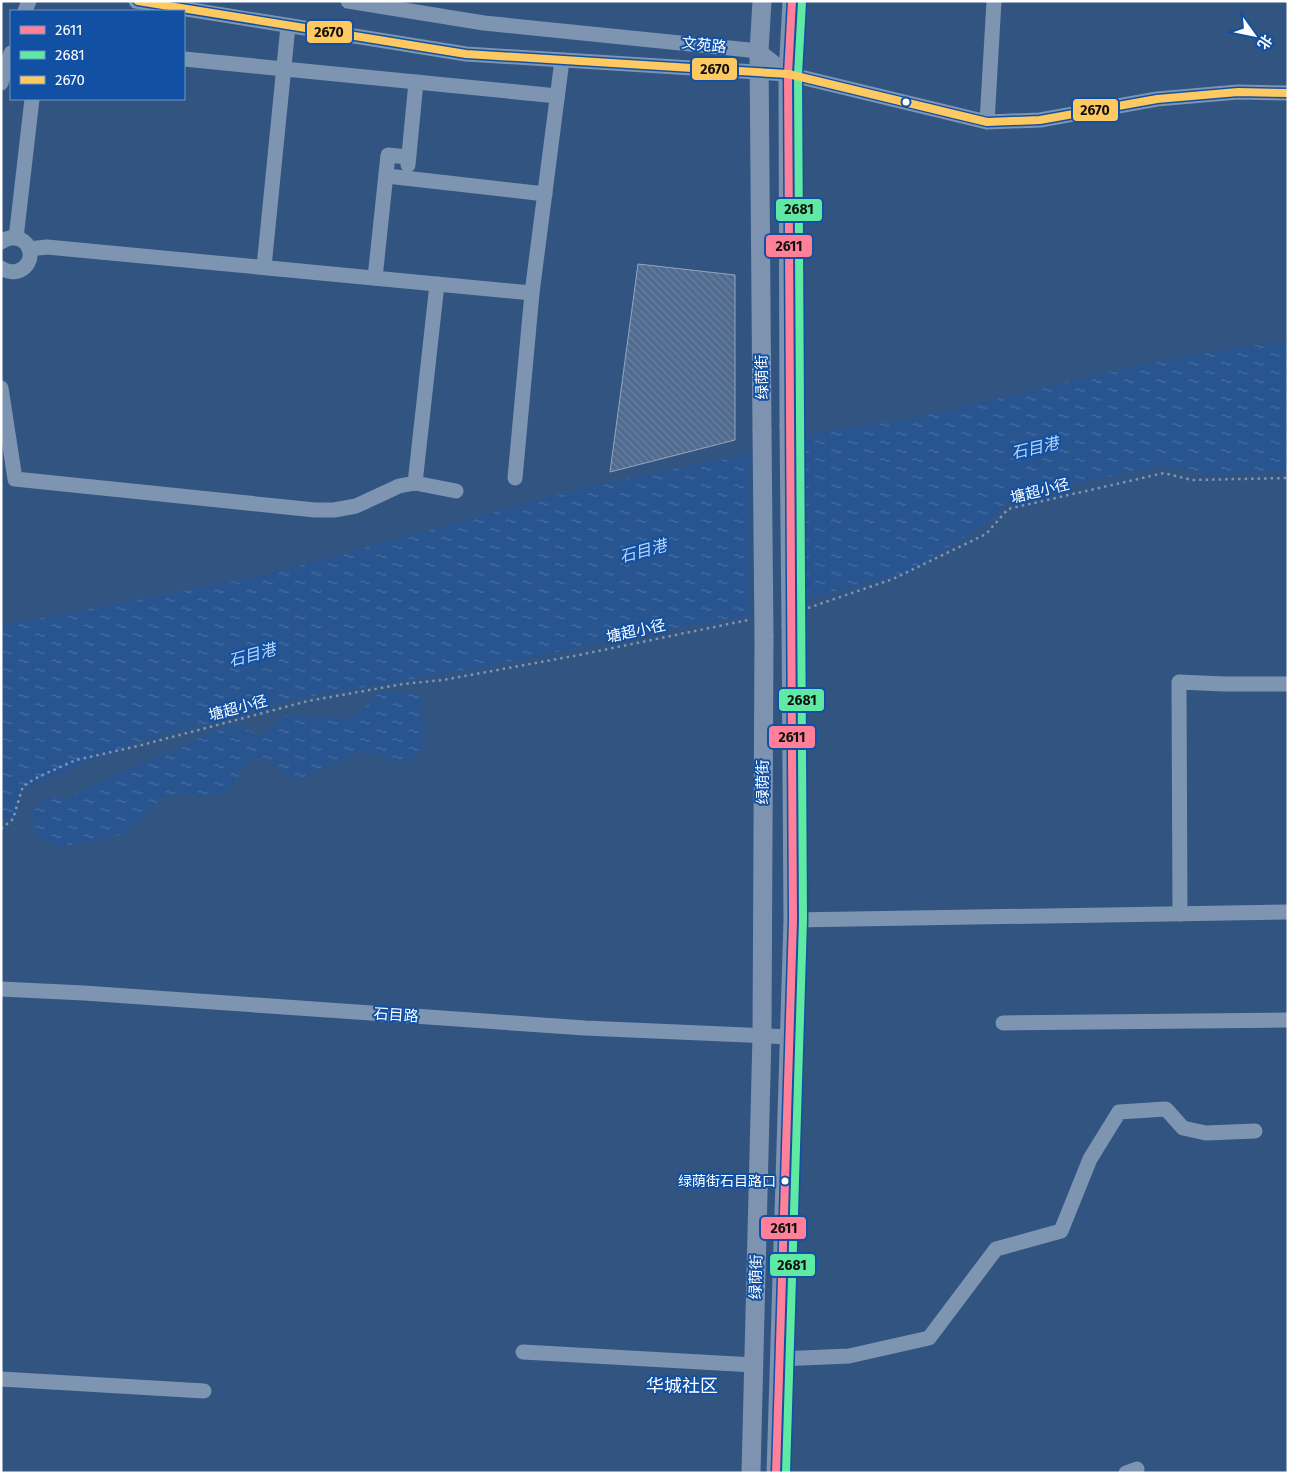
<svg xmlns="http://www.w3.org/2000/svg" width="1289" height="1474" viewBox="0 0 1289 1474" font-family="'Fira Sans','Noto Sans SC',sans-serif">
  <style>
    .water { fill: url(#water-ripples) }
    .pier { fill: #325481 }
    .building { fill: url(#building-back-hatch); stroke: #93a5be }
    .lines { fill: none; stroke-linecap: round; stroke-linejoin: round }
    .path { stroke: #7e95b1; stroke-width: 2.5; stroke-dasharray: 2.5 4; stroke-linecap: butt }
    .minor { stroke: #7e95b1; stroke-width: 15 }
    .major { stroke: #7d93b0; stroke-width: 19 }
    .major-bridge { stroke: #7d93b0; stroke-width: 19 }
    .bus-1-casing { stroke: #1150a2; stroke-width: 11 }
    .bus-2-casing { stroke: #1150a2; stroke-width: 11 }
    .bus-3-casing { stroke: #1150a2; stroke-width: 11 }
    .bus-1 { stroke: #ff8098; stroke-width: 8 }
    .bus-2 { stroke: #60e9a3; stroke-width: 8 }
    .bus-3 { stroke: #fdc960; stroke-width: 8 }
    .bus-dot { fill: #fff; stroke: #1150a2; stroke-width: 2 }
    .labels { text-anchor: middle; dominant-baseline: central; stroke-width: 4; stroke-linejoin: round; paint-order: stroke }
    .bus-label { font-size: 14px; fill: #fff; stroke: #1150a2; text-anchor: end }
    .street-label { font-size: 15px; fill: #fff; stroke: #1150a2 }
    .water-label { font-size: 16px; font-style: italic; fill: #b8d7fb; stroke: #1150a2 }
    .quarter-label { font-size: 18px; fill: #fff; stroke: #1150a2 }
    .line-badge { stroke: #1150a2; stroke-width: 2 }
    .pale-badge-label { font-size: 14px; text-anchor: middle; font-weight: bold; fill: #111 }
  </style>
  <defs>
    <pattern id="water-ripples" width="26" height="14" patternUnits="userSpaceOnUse" patternTransform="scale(1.25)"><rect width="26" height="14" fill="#285590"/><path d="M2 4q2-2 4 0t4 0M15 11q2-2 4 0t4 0" fill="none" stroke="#486ea1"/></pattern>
    <pattern id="building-back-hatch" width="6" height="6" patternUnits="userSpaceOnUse" patternTransform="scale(1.25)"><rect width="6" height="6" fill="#506b8f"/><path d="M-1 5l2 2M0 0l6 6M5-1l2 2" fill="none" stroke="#6a81a0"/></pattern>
  </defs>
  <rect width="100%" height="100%" fill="#325481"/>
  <g class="water">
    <path d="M1288 340V471L1210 475 1164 465 1010 498 989 522 908 572 737 618 662 630 501 664 291 700 131 744 22 790 14 815 1 822V626L265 575 582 488 729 458 811 434 911 419 1157 361Z"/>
    <path d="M377 692H407L422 697 423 745 412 760 393 761 376 754 358 752 304 777H289L267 758 252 759 243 767 236 781 226 792 205 796 177 793 161 798 124 834 60 847 35 835 31 814 44 797 65 799 110 777 235 723 260 736 270 730 285 715 344 719 362 712Z"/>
  </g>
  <path class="pier" d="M805 433 807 601 749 616V449Z"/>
  <path class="building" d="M638 264 735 275V440L610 472Z"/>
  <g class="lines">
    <g class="path">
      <path d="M808 608 893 579 986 534 1008 509 1164 473 1192 480 1288 478"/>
      <path d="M1 829 13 819 23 786 40 776 76 760 138 746 308 701 403 684 443 680 579 655 748 620"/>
    </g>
    <g class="minor">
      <path d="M136 1 466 54 788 74"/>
      <path d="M348 1 484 23 759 51 788 74 987 122 1040 120 1157 99 1238 92 1288 93"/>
      <path d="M25 11 29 1"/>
      <path d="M184 59 557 96"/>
      <path d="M1 83 11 53"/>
      <path d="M987 122 994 1"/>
      <path d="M408 165 416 82"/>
      <path d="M387 176 545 194"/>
      <path d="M16 238 32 99"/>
      <path d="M1 242C7 238 13 236 20 239 42 250 25 283 1 268"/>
      <path d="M29 249 47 247 532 293"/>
      <path d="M264 267 288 26"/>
      <path d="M375 278 388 155 408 157"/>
      <path d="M1 388 15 479 315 510H334L356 506 399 486 415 483 456 491"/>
      <path d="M515 478 532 293 562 60"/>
      <path d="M415 483 437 284"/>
      <path d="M1180 914 1179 682 1224 684H1288"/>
      <path d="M793 920 1288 912"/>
      <path d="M1 989 84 993 585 1028 791 1037"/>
      <path d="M1003 1023 1288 1020"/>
      <path d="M523 1352 754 1365"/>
      <path d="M780 1359 849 1356 929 1338 996 1249 1061 1231 1090 1159 1119 1112 1166 1109 1183 1128 1206 1133 1255 1131"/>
      <path d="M1 1379 204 1391"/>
      <path d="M1126 1473 1137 1469"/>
    </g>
    <g class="major">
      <path d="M762 1 759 51 762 430"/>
      <path d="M789 426 788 74 792 1"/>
      <path d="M751 1473 762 1035 764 636"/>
      <path d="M776 1473 793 920 791 625"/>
    </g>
    <g class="major-bridge">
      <path d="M789 426 791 625"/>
      <path d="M762 430 764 636"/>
    </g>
    <g class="bus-1-casing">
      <path id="bus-1" d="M776 1473 793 920 788 74 792 1"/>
    </g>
    <g class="bus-2-casing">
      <path id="bus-2" d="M786 1473 803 920 798 74 802 2"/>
    </g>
    <g class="bus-3-casing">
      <path id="bus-3" d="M138 1 466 54 788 74 987 122 1040 120 1157 99 1238 92 1288 93"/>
    </g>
    <use href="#bus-1" class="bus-1"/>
    <use href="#bus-2" class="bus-2"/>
    <use href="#bus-3" class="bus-3"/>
  </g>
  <g class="bus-dot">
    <circle cx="906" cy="102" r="4.5"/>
    <circle cx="785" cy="1181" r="4.5"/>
  </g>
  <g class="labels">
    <g class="bus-label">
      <text x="776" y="1181">绿荫街石目路口</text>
    </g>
    <g class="street-label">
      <text transform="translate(704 45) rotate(6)">文苑路</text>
      <text transform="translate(762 377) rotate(-91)">绿荫街</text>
      <text transform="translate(1040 491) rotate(-14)">塘超小径</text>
      <text transform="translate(636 631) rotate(-12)">塘超小径</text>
      <text transform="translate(238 708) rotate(-15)">塘超小径</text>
      <text transform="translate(763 782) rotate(-90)">绿荫街</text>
      <text transform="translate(396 1015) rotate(4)">石目路</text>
      <text transform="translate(756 1277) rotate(-89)">绿荫街</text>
    </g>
    <g class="water-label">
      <text transform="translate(1035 448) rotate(-13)">石目港</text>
      <text transform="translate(643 551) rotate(-15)">石目港</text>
      <text transform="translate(252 655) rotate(-15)">石目港</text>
    </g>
    <g class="quarter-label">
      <text x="682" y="1386">华城社区</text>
    </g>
  </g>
  <g class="line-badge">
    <rect x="306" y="20" width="47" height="24" rx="5" fill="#fdc960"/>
    <rect x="691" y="57" width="47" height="24" rx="5" fill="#fdc960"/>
    <rect x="1072" y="98" width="47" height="24" rx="5" fill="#fdc960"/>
    <rect x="775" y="198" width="48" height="24" rx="5" fill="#60e9a3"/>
    <rect x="765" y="234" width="48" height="24" rx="5" fill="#ff8098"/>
    <rect x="778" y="688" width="47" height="24" rx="5" fill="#60e9a3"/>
    <rect x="768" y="725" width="48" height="24" rx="5" fill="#ff8098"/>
    <rect x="760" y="1216" width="47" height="24" rx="5" fill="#ff8098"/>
    <rect x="769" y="1253" width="47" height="24" rx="5" fill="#60e9a3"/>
  </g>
  <g class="pale-badge-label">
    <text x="329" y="37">2670</text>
    <text x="715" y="74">2670</text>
    <text x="1095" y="115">2670</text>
    <text x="799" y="214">2681</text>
    <text x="789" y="251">2611</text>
    <text x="802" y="705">2681</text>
    <text x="792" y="742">2611</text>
    <text x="784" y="1233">2611</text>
    <text x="792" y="1270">2681</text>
  </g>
  <rect width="1289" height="1474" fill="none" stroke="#ffffff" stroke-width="5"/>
  <rect x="10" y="10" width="175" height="90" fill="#1150a2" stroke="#7096c7"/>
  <rect x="20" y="26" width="25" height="8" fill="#ff8098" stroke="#7096c7"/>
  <text x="55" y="35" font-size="15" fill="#ffffff">2611</text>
  <rect x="20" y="51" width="25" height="8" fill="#60e9a3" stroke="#7096c7"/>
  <text x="55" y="60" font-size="15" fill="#ffffff">2681</text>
  <rect x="20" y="76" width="25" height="8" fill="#fdc960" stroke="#7096c7"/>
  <text x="55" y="85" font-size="15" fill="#ffffff">2670</text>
  <g transform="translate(1254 35) rotate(123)" stroke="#1150a2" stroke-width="4" paint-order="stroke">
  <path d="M0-4L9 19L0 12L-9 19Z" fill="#ffffff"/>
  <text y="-8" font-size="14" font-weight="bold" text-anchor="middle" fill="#ffffff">北</text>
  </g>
</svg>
